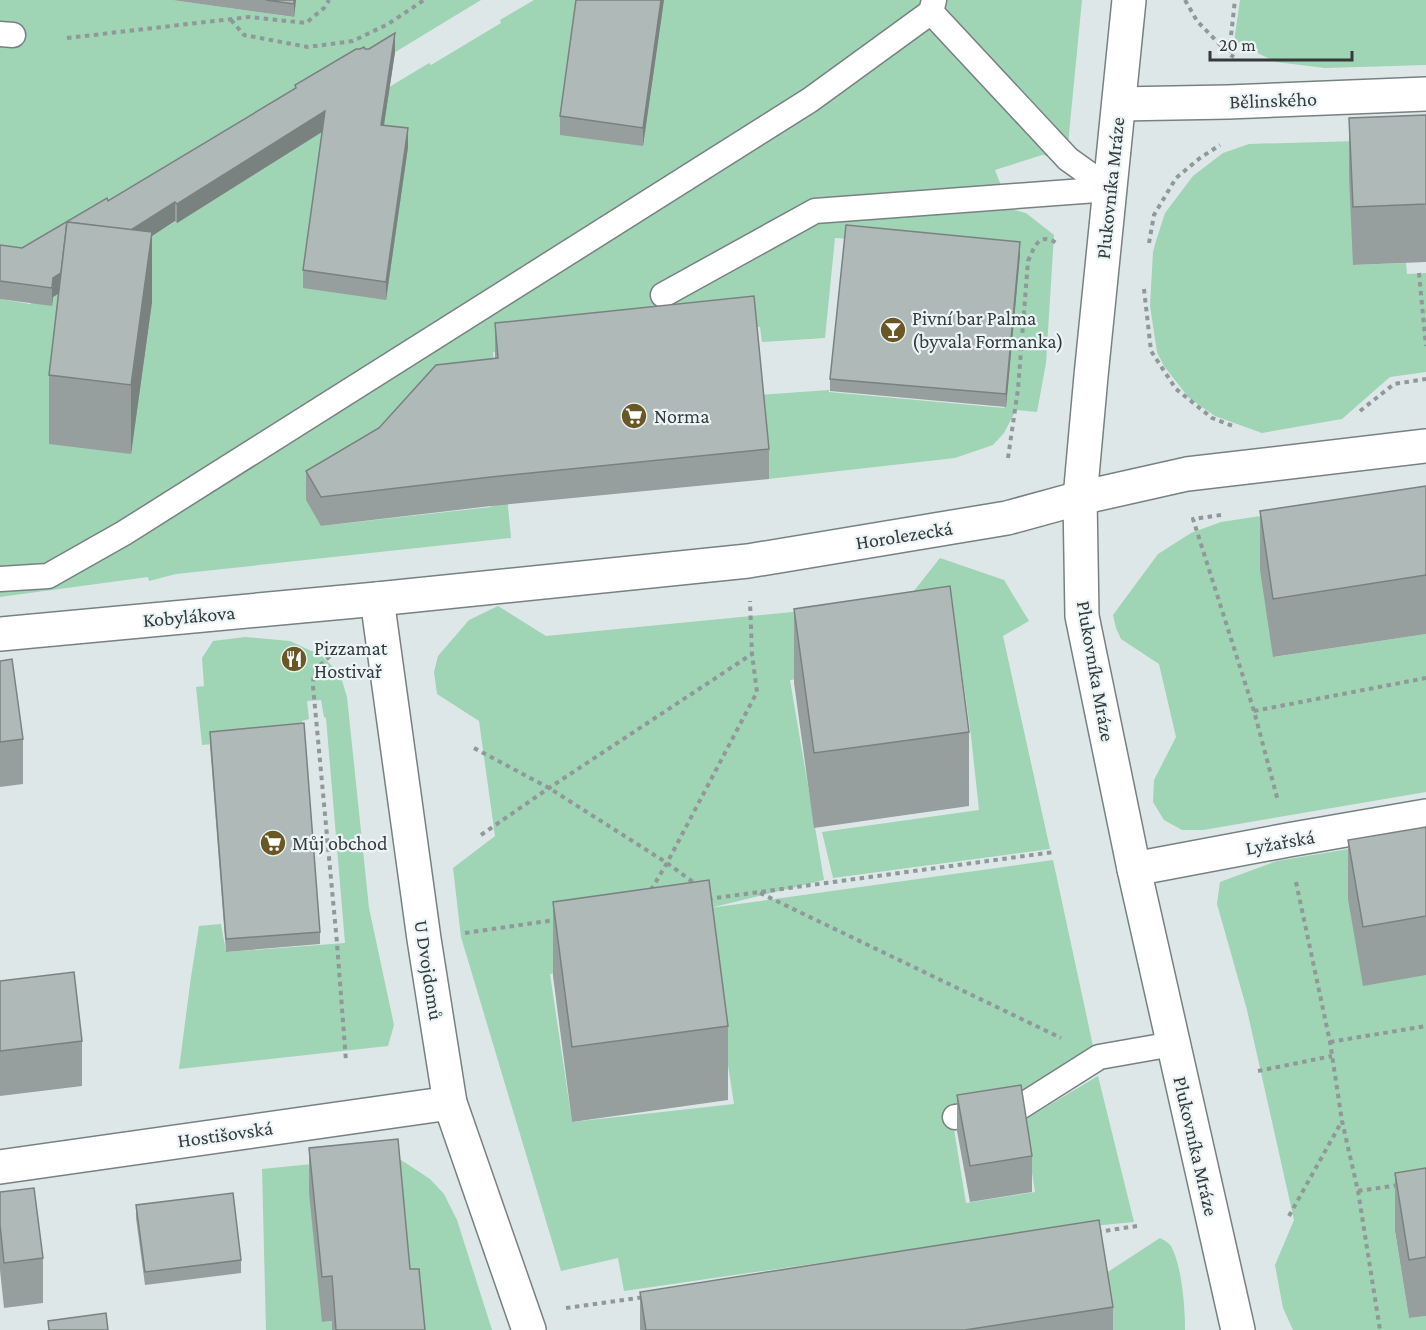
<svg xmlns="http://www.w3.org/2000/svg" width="1426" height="1330" viewBox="0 0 1426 1330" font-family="'Crimson Pro',serif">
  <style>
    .green { fill: #9fd4b5; fill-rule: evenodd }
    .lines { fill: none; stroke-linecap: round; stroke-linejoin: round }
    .lane-casing { stroke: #788182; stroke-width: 27 }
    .street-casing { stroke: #788182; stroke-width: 36 }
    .secondary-casing { stroke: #788182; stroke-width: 36 }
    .path { stroke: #909899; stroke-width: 4; stroke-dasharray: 4.5 4.5; stroke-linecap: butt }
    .lane { stroke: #fff; stroke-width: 24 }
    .street { stroke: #fff; stroke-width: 33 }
    .secondary { stroke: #fff; stroke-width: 33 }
    .wall { fill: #969f9d }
    .shaded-wall { fill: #7a8280 }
    .building { fill: #afb9b7; stroke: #7a8280; stroke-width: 1.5 }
    .labels { text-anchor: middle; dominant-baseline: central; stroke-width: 4.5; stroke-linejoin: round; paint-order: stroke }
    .street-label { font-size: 20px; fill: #363a3b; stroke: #ebf5f6 }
    .poi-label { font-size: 20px; fill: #363a3b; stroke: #ebf5f6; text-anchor: start }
  </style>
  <rect width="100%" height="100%" fill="#dde7e8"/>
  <g class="green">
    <path d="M0 0H172L293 17 296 0H481L369 68 0 264Z"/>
    <path d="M534 0H579L643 146 664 0H1082L1069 134 1068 159 1042 155 995 170 1010 209 1026 213 1054 235 1046 363 1037 412 1016 410 1004 433 993 445 955 458 768 479 760 395 829 390V392L1004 408 1020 255 1019 248 835 238 825 338 762 342 760 327 754 326 493 352 511 538 176 574 149 581 148 577 0 597V299L30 304 133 248 321 130 325 135 381 144 386 89 429 63 431 65 501 23 500 20ZM479 390 491 507 321 526Z"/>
    <path d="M1240 0H1426V65L1325 68 1276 62 1234 42Z"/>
    <path d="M1426 139 1353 265 1406 263 1407 274 1426 273V372L1390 377 1342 419 1262 433 1215 416 1189 398 1164 366 1157 352 1150 306 1153 252 1156 241 1165 213 1193 176 1223 153 1249 144Z"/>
    <path d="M1426 491 1274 657 1426 634V792L1203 830H1182L1164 820 1153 802 1154 780 1176 737 1159 664 1121 639 1116 628 1113 615 1158 554 1191 533 1221 522Z"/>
    <path d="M940 558 1004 580 1029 621 1003 636 1050 849 833 878 822 832 979 810 971 736 960 658 790 680 824 880 710 908 1053 860 1093 1046 1018 1095 951 1111 966 1203 1035 1192 1024 1120 1098 1076 1134 1222 1041 1231 624 1291 618 1258 561 1271 461 937 453 868 495 836 479 721 437 694 434 672 438 656 469 620 498 606 546 636 906 601ZM704 909 734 1104 572 1122 550 974 707 952Z"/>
    <path d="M245 637 290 641 322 656 340 674 347 697 369 908 394 1025 388 1046 179 1069 191 977 199 926 221 924 226 952 345 943 326 718 324 717 321 700 307 701 309 719 302 721 304 736 202 745 196 687 204 686 202 658 213 641Z"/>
    <path d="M1426 836V1226L1395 1232 1409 1318 1426 1316V1330H1293L1283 1308 1275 1265 1294 1220 1247 1010 1217 904 1220 882 1277 861Z"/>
    <path d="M373 1158 401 1160 430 1179 444 1194 457 1220 492 1330H421L410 1314 398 1185 322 1322 332 1321V1330H266L262 1169Z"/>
    <path d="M1160 1238C1164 1240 1169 1243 1171 1246 1182 1266 1185 1307 1185 1330H1109L1100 1277Z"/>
  </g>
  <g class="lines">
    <g class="lane-casing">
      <g id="lane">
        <path d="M931 12 1068 159 1110 189"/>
        <path d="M0 34 13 35"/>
        <path d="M663 295 815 211 1110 189"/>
        <path d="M0 579 48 576 124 533 810 100 931 12 934 0"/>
        <path d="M955 1117 1020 1107 1099 1057 1173 1044"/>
      </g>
    </g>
    <g class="street-casing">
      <g id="street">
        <path d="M1119 104 1228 102 1426 94"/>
        <path d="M377 599 424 939 450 1103 529 1330"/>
        <path d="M0 634 377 599 748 561 1007 518 1080 498 1187 474 1426 446"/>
        <path d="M1134 869 1288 840 1426 816"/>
        <path d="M0 1167 450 1103"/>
      </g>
    </g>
    <g class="secondary-casing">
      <path id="secondary" d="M1129 0 1091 376 1080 498 1082 616 1134 869 1238 1330"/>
    </g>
    <g class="path">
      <path d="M1185 0 1197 21 1229 54 1234 57"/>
      <path d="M231 20 244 35 308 47 353 41 388 24 424 0"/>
      <path d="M67 38 249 17 306 23 324 8 329 0"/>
      <path d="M1229 53 1235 0"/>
      <path d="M1149 243 1154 215 1176 178 1200 158 1220 145"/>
      <path d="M1419 273 1426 346"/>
      <path d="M1144 289 1151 351 1176 389 1212 418 1233 426"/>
      <path d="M1360 411 1394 384 1426 379"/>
      <path d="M1008 458 1018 389 1028 261C1035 246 1039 231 1058 244"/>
      <path d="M1221 515 1193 519 1254 711 1278 801"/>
      <path d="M330 656C319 666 313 670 313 686L337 943 346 1061"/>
      <path d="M1254 711 1426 678"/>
      <path d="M474 748 549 788 667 863 697 885"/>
      <path d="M481 835 549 788 752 654"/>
      <path d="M1296 882 1330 1042 1342 1121 1358 1191 1380 1330"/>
      <path d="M651 890 667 863 757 692 752 654 750 601"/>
      <path d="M760 893 1061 1038"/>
      <path d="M708 899 1054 852"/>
      <path d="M465 933 555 920"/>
      <path d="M1330 1042 1426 1026"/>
      <path d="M1258 1071 1332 1056"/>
      <path d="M1358 1191 1399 1185"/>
      <path d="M1289 1216 1342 1121"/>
      <path d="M1097 1232 1137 1226"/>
      <path d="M566 1308 645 1297"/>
    </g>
    <use href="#lane" class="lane"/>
    <use href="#street" class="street"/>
    <use href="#secondary" class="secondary"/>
  </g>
  <g class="wall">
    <path d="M172 0H296L294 17Z"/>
    <path d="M664 0 643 146 560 135V116Z"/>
    <path d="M365 49 395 52 384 125 408 147 386 300 303 288V270L322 132 177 223 175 221 152 236V302L131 454 49 444V375L58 294 53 297 52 306 0 299V245L22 248 108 201 295 89V85Z"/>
    <path d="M1426 115V262L1353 265 1349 177V118Z"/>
    <path d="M1020 255 1006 407 830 391V379Z"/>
    <path d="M495 323 769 449V479L491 506 321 526 306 500V471L495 358Z"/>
    <path d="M1426 486V634L1273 657 1260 570V511Z"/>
    <path d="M794 609 969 732V806L814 828 794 683Z"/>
    <path d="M0 661 23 739V784L0 787Z"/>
    <path d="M210 732 320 932V944L226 952 210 745Z"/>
    <path d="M1426 827V975L1363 986 1348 899V840Z"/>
    <path d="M553 902 728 1026V1100L572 1122 553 976Z"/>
    <path d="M0 981 82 1041V1086L0 1096Z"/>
    <path d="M957 1095 1032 1156V1192L970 1202 957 1131Z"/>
    <path d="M309 1148 410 1269 425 1330H332V1321L322 1322 309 1193Z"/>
    <path d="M1426 1168V1316L1409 1318 1395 1231V1173Z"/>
    <path d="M0 1192 43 1258V1303L4 1308 0 1270Z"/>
    <path d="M136 1205 241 1260V1273L145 1285 136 1218Z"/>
    <path d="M640 1292 1113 1307V1330H640Z"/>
  </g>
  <g class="shaded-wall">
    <path d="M294 0H296L294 17Z"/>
    <path d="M661 0H664L643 146V128Z"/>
    <path d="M395 33V52L381 144V125Z"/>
    <path d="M325 111V130L177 223V204Z"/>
    <path d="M408 128V147L386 300V282Z"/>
    <path d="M175 202V221L152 236V302L131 454V385L151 236 53 297 52 306V288L53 278Z"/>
    <path d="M1020 242V255L1006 407V394Z"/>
  </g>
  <g class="building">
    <path d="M266 0H294V4Z"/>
    <path d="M576 0H661L643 128 560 116Z"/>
    <path d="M395 33 381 125 408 128 386 282 303 270 325 111 177 204 175 202 131 230 67 222 61 273 53 278 52 288 0 281V245L22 248 107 198 108 201 296 88 295 85 356 49H360L364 47 365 49H369Z"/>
    <path d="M1426 115V204L1353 207 1349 118Z"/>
    <path d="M67 222 152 232 131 385 49 375Z"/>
    <path d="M846 225 1020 242 1006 394 830 379Z"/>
    <path d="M754 296 769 449 491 477 321 497 306 471 379 428 436 365 498 358 495 323Z"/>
    <path d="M1426 486V575L1273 599 1260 511Z"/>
    <path d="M950 586 969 732 814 753 794 609Z"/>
    <path d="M12 659 23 739 0 742V661Z"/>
    <path d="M304 723 320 932 226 939 210 732Z"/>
    <path d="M1426 827V916L1363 927 1348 840Z"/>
    <path d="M709 880 728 1026 572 1047 553 902Z"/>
    <path d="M74 972 82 1041 0 1051V981Z"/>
    <path d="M1021 1085 1032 1156 970 1166 957 1095Z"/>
    <path d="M398 1139 410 1269H419L425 1330H336L332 1276 322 1277 309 1148Z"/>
    <path d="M1426 1168V1257L1409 1260 1395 1173Z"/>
    <path d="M34 1188 43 1258 4 1263 0 1225V1192Z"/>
    <path d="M233 1193 241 1260 145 1272 136 1205Z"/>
    <path d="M1099 1220 1113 1307 965 1330H646L640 1292Z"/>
    <path d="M106 1313 108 1330H49L48 1321Z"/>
  </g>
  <defs>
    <g id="bar-disc" transform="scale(1.35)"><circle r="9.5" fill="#695825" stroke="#ebf5f6"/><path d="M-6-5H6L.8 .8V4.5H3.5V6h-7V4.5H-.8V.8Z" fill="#fff"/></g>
    <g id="supermarket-disc" transform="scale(1.35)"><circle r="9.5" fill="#695825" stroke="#ebf5f6"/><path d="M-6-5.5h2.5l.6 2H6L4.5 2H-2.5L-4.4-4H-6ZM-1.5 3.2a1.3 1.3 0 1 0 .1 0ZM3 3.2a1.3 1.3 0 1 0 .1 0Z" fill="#fff"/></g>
    <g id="restaurant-disc" transform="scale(1.35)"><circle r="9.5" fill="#695825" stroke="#ebf5f6"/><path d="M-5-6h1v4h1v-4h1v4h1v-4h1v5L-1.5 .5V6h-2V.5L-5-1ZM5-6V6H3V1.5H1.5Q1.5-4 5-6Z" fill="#fff"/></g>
  </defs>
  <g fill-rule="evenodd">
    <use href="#bar-disc" x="893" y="330"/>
    <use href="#supermarket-disc" x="634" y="416"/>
    <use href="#restaurant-disc" x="294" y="659"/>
    <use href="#supermarket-disc" x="273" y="843"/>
  </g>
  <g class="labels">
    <g class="street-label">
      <text transform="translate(1273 100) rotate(-2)">Bělinského</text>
      <text transform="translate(1110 188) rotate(-84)">Plukovníka Mráze</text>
      <text transform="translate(904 535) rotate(-9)">Horolezecká</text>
      <text transform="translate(189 616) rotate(-5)">Kobylákova</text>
      <text transform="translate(1096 671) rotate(80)">Plukovníka Mráze</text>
      <text transform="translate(1280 842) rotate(-10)">Lyžařská</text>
      <text transform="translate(429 970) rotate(81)">U Dvojdomů</text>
      <text transform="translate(225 1134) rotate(-8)">Hostišovská</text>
      <text transform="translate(1196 1146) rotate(77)">Plukovníka Mráze</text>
    </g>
    <g class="poi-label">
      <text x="912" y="318">Pivní bar Palma<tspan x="912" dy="23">(byvala Formanka)</tspan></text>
      <text x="654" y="416">Norma</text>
      <text x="314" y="648">Pizzamat<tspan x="314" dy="23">Hostivař</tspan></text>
      <text x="292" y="843">Můj obchod</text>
    </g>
  </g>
  <path d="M1210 51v9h142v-9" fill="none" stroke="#363a3b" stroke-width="3"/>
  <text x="1219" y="51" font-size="18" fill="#363a3b" stroke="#ebf5f6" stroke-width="4.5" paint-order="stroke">20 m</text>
</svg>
